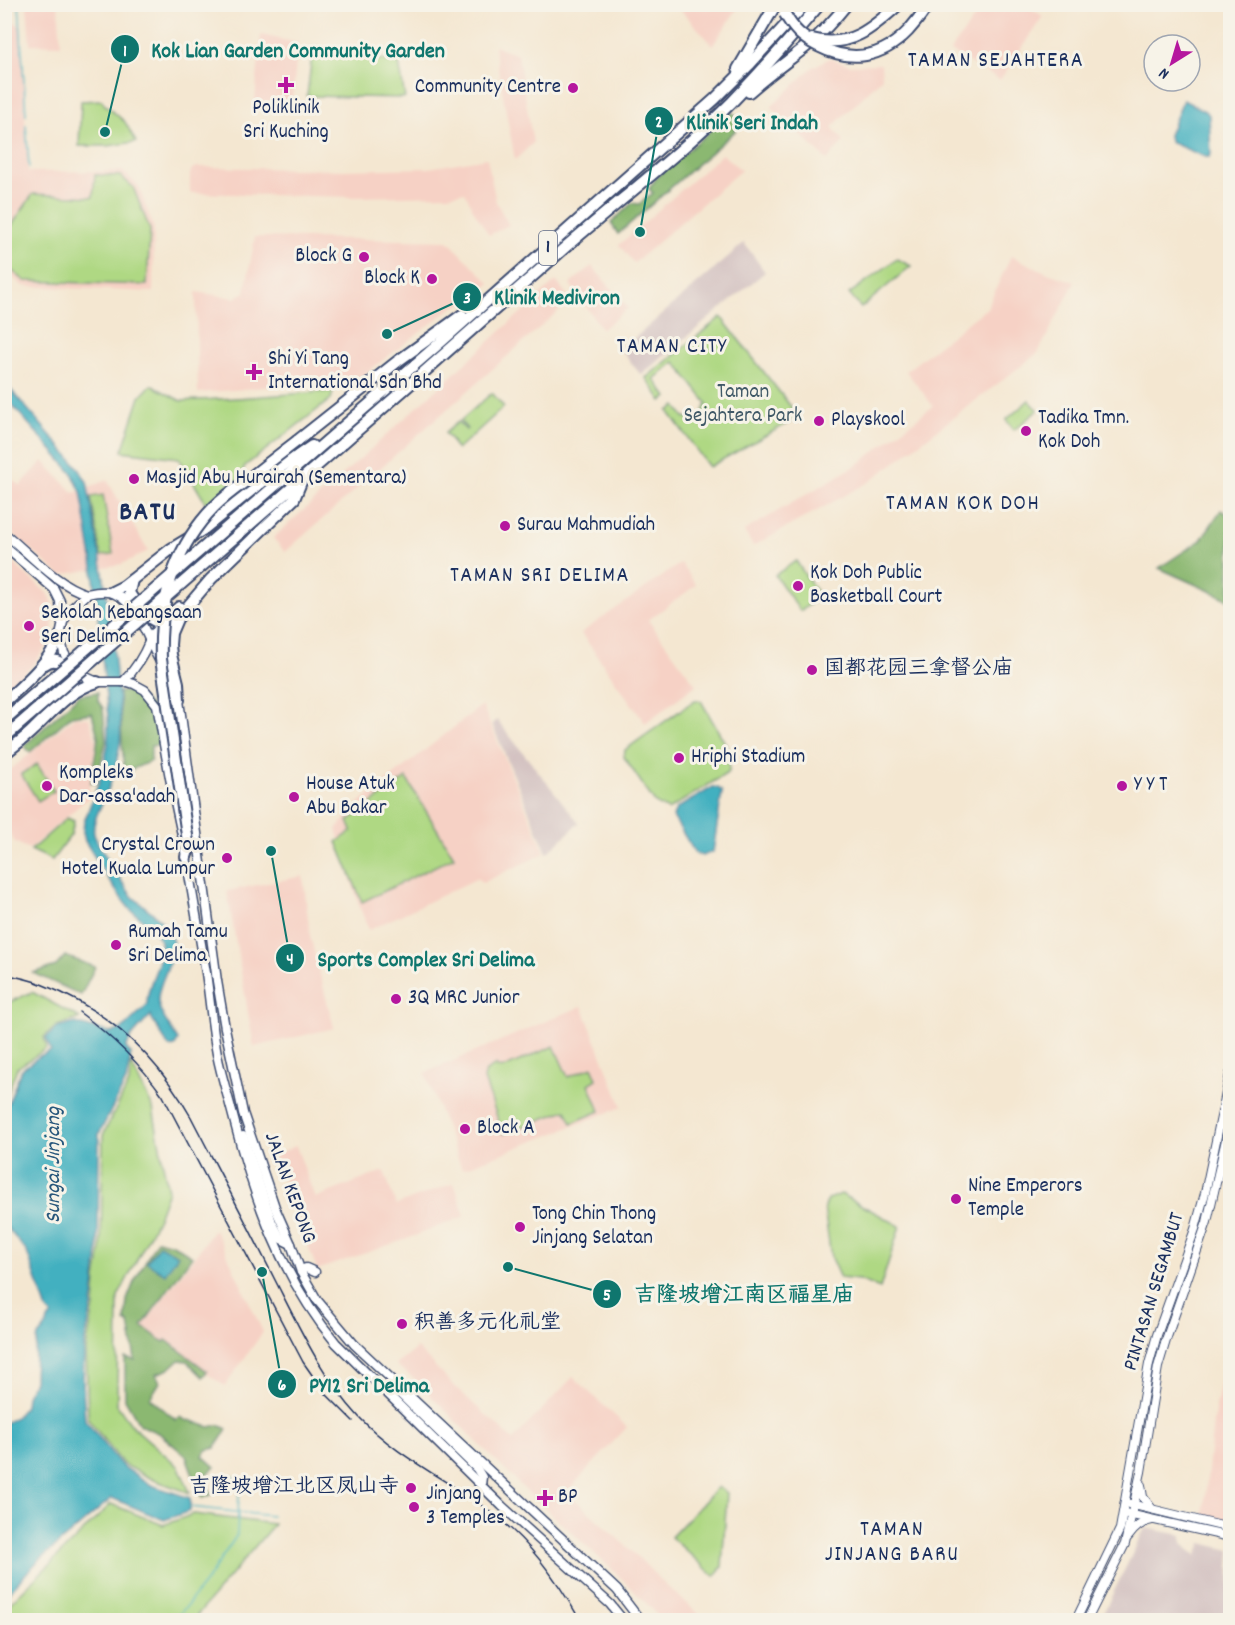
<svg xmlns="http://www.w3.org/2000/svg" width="1235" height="1625" viewBox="0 0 1235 1625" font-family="Dekko,'LXGW WenKai TC',sans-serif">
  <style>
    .built { fill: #f6d1c5 }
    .industrial { fill: #d1bfbf }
    .green { fill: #afd883; stroke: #658470; stroke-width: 1.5 }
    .forest { fill: #8bb871; stroke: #537468; stroke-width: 1.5 }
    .water { fill: #43b0c0; stroke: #2f708f; stroke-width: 1.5 }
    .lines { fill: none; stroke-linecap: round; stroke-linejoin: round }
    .stream { stroke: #43b0c0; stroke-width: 1.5 }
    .secondary-casing { stroke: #3c4b6f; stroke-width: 10 }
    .primary-casing { stroke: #3c4b6f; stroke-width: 11 }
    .highway-casing { stroke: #3c4b6f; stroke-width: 14 }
    .secondary { stroke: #fff; stroke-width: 8 }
    .primary { stroke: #fff; stroke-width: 8 }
    .highway { stroke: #fff; stroke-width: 10 }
    .rail { stroke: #1b2f5e; stroke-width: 1.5 }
    .highway-bridge-casing { stroke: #3c4b6f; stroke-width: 14; stroke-linecap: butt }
    .highway-bridge { stroke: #fff; stroke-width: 10 }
    .poi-dot { fill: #b5179e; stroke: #f7f3e8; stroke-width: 2 }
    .labels { text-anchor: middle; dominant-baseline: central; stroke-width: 6; stroke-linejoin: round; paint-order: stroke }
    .shield { fill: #f7f3e8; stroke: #5d6a87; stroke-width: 1.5 }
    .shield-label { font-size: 20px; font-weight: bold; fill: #1b2f5e }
    .poi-label { font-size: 21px; fill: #1b2f5e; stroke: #f7f3e8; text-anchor: start }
    .park-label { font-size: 21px; fill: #405967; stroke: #f7f3e8 }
    .street-label { font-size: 21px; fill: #1b2f5e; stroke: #f7f3e8 }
    .neighbourhood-label { font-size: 22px; letter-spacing: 1.5px; fill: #1b2f5e; stroke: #f7f3e8 }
    .water-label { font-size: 22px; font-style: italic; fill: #27567b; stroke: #f7f3e8 }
    .district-label { font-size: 27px; font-weight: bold; letter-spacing: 1.5px; fill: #1b2f5e; stroke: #f7f3e8 }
    .leader { fill: none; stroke: #0f766e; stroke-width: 2 }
    .callout-dot { fill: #0f766e; stroke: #f7f3e8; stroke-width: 2 }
    .mark-label { font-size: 18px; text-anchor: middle; font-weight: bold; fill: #fff }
    .callout-label { font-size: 22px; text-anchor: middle; font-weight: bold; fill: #0f766e; stroke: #f7f3e8; stroke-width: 6; stroke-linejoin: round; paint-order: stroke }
  </style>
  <rect width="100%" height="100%" fill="#f7f3e8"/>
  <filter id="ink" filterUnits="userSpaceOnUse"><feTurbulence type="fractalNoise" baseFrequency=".0167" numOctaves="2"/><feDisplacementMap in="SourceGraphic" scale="12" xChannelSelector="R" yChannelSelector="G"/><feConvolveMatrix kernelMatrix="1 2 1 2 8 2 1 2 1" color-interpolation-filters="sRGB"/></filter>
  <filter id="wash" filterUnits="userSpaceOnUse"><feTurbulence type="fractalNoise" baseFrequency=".008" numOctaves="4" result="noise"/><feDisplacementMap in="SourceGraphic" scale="24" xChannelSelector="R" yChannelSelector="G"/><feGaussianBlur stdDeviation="1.35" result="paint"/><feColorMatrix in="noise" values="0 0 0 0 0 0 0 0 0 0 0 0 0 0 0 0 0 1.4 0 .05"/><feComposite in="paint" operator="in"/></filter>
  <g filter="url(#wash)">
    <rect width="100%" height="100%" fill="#f4e7d1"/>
    <g class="built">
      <path d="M27 5H58L61 45 30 44Z"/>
      <path d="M676 5H740L713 45Z"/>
      <path d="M984 5H1024L1043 16 1000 80 950 51Z"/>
      <path d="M4 16 20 26 28 172 122 171 138 185 154 228 153 292 23 286 5 271Z"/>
      <path d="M261 35 298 43 292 102 255 101Z"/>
      <path d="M494 46 518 55 533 143 515 160Z"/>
      <path d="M830 58 850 65 881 64 882 78 832 127 844 141 827 160 771 107 813 67Z"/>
      <path d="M722 154 741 170 634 263 619 245Z"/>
      <path d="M487 158 496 202 509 225 489 235 474 211 465 192 448 195 355 197 190 193V174L192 169 198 167 345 170 429 168Z"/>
      <path d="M255 237 448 241 490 283 476 296 452 308 358 379 198 393 196 292 235 298 245 292Z"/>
      <path d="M1011 256 1050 274 1075 282 1038 353 869 482 753 546 744 531 857 465 933 406 906 371 987 308Z"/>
      <path d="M592 266 628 308 602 329 570 284Z"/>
      <path d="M556 281 571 300 285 552 273 538Z"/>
      <path d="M43 461 74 493 107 480 148 551 122 564 60 575 5 527 4 473 20 486Z"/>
      <path d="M11 561 48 594 51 598 55 612 50 641 33 665 5 691 4 565Z"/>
      <path d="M681 563 696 585 648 620 696 685 645 723 581 633Z"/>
      <path d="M482 705 545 853 482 883 478 878 369 930 359 905 336 829 360 802Z"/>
      <path d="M75 717 89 718 96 740 88 798 29 849 15 842 5 826 4 775Z"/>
      <path d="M303 876 310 936 334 1028 254 1047 227 891Z"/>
      <path d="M582 1006 622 1107 462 1169 425 1073Z"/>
      <path d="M296 1146 315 1198 384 1171 396 1205 454 1183 465 1216 409 1238 317 1270 274 1155Z"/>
      <path d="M215 1229 263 1332 225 1386 141 1329Z"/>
      <path d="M1230 1332V1523L1203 1517 1213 1423Z"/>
      <path d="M417 1348 452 1384 513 1440 573 1377 627 1427 567 1492 641 1560 661 1581 700 1615 702 1620H660L652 1609 621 1578 518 1483 412 1377 396 1365Z"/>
    </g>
    <g class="industrial">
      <path d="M744 243 765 272 641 375 621 350Z"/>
      <path d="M497 720 579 823 547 853 492 724Z"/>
      <path d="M1145 1528 1182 1535V1544L1196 1555V1558L1202 1543 1230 1550V1620H1100Z"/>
    </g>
    <g class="green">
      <path d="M313 47 399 63 405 98 307 96Z"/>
      <path d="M102 100 104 104 125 122 136 142 108 146H79L81 101Z"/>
      <path d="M95 175 120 176 133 187 150 230 147 285 25 281 5 265 10 255 5 250V235L33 194 93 197Z"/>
      <path d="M897 259 911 266 861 308 849 294Z"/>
      <path d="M721 317 799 417 709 467 668 411 676 406 684 417 695 420 702 414 707 403 675 362 654 379 667 397 662 401 646 378Z"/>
      <path d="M151 385 181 401 237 398 333 391 331 399 245 466 238 480 207 505 179 458 122 451 140 397Z"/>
      <path d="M492 393 504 407 457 450 452 443 453 442 445 433 458 422 466 430 467 429 460 421Z"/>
      <path d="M1029 400 1038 410 1014 430 1006 420Z"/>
      <path d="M103 495 113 554 101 556 91 497Z"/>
      <path d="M796 561 820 597 800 611 775 575Z"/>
      <path d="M695 700 701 701 729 750V772L668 810 655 803 624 757 625 750Z"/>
      <path d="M37 764 54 791 38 801 21 774Z"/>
      <path d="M406 778 454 857 362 902 337 842 352 831 348 821Z"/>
      <path d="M67 818 74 821 71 835 52 860 31 850Z"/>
      <path d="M32 992 80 1018 57 1026 44 1037 47 1048 17 1068 5 1100V1004Z"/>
      <path d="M554 1046 568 1077 592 1067 597 1079 589 1084 600 1111 572 1123 566 1110 503 1134 484 1079 486 1071 496 1065 497 1068 499 1067 501 1069Z"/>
      <path d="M131 1064 153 1108 168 1191 158 1218 118 1297 117 1405 132 1426 179 1467 190 1493 154 1480 123 1464 88 1419 86 1348 94 1307 96 1280 101 1249 103 1135 129 1083Z"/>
      <path d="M841 1194 900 1226 880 1288 859 1280 840 1278 831 1258 824 1207 829 1199Z"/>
      <path d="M718 1487 727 1493 722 1567 714 1576 671 1537Z"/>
      <path d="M111 1504 163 1525 194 1514 274 1524 193 1620H5V1608Z"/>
    </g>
    <g class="forest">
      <path d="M732 112 737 117 735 131 618 234 611 223 632 203 639 204 653 193 649 189 657 177Z"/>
      <path d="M1221 510 1230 516V600L1159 568 1201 540Z"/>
      <path d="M131 691 152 707 157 721 160 745 151 746V761L124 773 119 692Z"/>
      <path d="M98 692V701L103 708 106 742 96 783H91L98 737 92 713 71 716 30 752 24 746 79 695Z"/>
      <path d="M65 956 95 967 81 995 33 973 56 966Z"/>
      <path d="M157 1240 173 1244 192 1256 142 1326 164 1342 166 1340 207 1371 203 1377 187 1361 179 1360 169 1369 156 1374 160 1382 150 1398 176 1420 180 1417 187 1421 189 1420 209 1427 219 1425 227 1429 215 1448 206 1450 203 1456 215 1467 204 1476 211 1495 202 1498 186 1456 160 1434 140 1425 125 1399V1358L135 1360 129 1323 125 1321 127 1300 134 1282Z"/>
    </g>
    <g class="water">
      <path d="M1183 100 1206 111 1209 115 1211 154 1209 157H1205L1170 142 1169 135Z"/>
      <path d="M5 383 78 467 87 482C99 549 112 616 117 684 119 704 122 724 120 743 118 758 114 773 109 787 105 801 91 819 94 834 95 841 127 890 132 896 146 909 166 919 172 939 178 958 157 981 158 1000 158 1012 172 1030 178 1040L175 1046 169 1047 152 1019 151 1015 131 1037 126 1048 131 1054 126 1081 99 1134 98 1250 92 1306 84 1346 83 1388 85 1420 122 1466 151 1485 190 1498V1511L164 1520 112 1498 36 1563 5 1596V1423L16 1417 25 1406 26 1396 34 1381 35 1351 38 1336 47 1325 48 1320 52 1315 47 1310 27 1252 5 1225 4 1115 21 1070 40 1056 51 1051 46 1038 57 1028 75 1023 111 1033 122 1029 147 1005C146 983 164 964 160 942 157 927 138 918 129 908 112 888 99 863 85 841L83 832 84 822 102 774 108 744V717L92 559 81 492 72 473 5 397Z"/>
      <path d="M713 787 718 788 722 792 713 852 702 856 695 853 673 817 676 809Z"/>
      <path d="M159 1245 178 1255 165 1274 147 1262Z"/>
    </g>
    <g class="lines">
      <g class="stream">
        <path d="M19 4 26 115"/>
        <path d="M26 125 29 167"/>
        <path d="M190 1507 272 1516"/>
        <path d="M175 1620 207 1580 237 1535 239 1493 233 1476"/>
      </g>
    </g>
  </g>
  <g filter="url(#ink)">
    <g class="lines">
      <g class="secondary-casing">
        <g id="secondary">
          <path d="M1141 1485 1143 1497 1152 1509"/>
          <path d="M1130 1504 1230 1528"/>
          <path d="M1128 1514 1230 1537"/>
          <path d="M1128 1537C1134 1528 1141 1522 1152 1520"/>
          <path d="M1076 1620 1120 1529 1149 1364 1157 1335 1195 1229 1205 1193 1230 1074"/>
          <path d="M1087 1620 1125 1544 1141 1472 1158 1367 1167 1337 1207 1222 1230 1122"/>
        </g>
      </g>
      <g class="primary-casing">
        <g id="primary">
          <path d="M4 533C28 552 57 586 87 594"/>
          <path d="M4 546 54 589 60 601 61 621"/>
          <path d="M123 682C136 669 143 657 150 640"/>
          <path d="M182 835 170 778 157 705 145 690 134 684 128 682H97L86 677 73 667 64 653 60 636 63 622 69 611 87 594C96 592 107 590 115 594 137 604 144 630 154 650 162 667 172 683 179 700L217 981 225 1028 243 1113 276 1210 291 1244 301 1272 317 1300 354 1344 617 1590 640 1620"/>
          <path d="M185 851C192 892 199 932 206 973 210 1000 212 1027 217 1054 221 1075 228 1096 233 1116 254 1198 281 1277 336 1343L502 1506 610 1604 623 1620"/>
          <path d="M243 1136 272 1222 281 1239 291 1244"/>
          <path d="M301 1272 303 1269 306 1268 315 1272"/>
          <path d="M399 1393 477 1469 482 1477 481 1485"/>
        </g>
      </g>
      <g class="highway-casing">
        <g id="highway">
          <path d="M738 69 776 4"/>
          <path d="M749 92C768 75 788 61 808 45 822 33 835 19 847 4"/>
          <path d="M297 441 398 361 462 315"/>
          <path d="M232 523 441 342 715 99 749 65 805 4"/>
          <path d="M240 533C348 439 454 346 561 251 617 202 678 156 732 102 762 71 791 38 820 4"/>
          <path d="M132 580 129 593C136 604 145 617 157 622L168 618"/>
          <path d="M112 592 124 586 171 549 204 529 275 471 312 446"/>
          <path d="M150 640 158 629 179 607"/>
          <path d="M45 664C59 654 67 669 73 680L72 685"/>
          <path d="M179 700 178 683 171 655 170 645 171 633 177 619 211 579 294 499 301 482"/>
          <path d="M4 702C26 682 48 664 60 636"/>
          <path d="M4 738 13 730"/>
          <path d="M4 754C14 746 25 738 34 729 53 711 70 690 97 682"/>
          <path d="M186 857 188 851V842"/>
        </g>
      </g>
      <use href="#secondary" class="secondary"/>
      <use href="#primary" class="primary"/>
      <use href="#highway" class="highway"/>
      <g class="rail">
        <path d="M4 974C16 977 29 979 41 984 107 1009 156 1055 191 1117 219 1171 247 1224 274 1278 299 1327 322 1377 359 1417 396 1456 446 1479 488 1510 528 1539 556 1578 580 1620"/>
        <path d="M79 1012C113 1037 139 1062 163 1096L303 1362 324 1392 353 1421"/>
      </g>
      <g class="highway-bridge-casing">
        <g id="highway-bridge">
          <path d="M785 14C793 29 802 38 818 46 851 63 882 58 908 31 915 23 923 14 928 4"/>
          <path d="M812 39C849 49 873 28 899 4"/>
          <path d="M4 720 232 523"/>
          <path d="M13 730 240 533"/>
          <path d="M188 842 161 659C159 602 173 549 214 507 224 497 235 489 246 481 263 467 280 454 297 441"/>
        </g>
      </g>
      <use href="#highway-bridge" class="highway-bridge"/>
    </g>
  </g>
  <g class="poi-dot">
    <path d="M283 76h6v6h6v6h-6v6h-6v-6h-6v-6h6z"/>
    <circle cx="573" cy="88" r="6"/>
    <circle cx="364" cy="257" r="6"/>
    <circle cx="432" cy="279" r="6"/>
    <path d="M251 363h6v6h6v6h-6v6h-6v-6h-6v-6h6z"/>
    <circle cx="819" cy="421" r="6"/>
    <circle cx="1026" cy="431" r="6"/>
    <circle cx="134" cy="479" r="6"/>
    <circle cx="505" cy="526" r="6"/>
    <circle cx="798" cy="586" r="6"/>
    <circle cx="29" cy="626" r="6"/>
    <circle cx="812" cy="670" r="6"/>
    <circle cx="679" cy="758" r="6"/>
    <circle cx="47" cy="786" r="6"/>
    <circle cx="1122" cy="786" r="6"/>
    <circle cx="294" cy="797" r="6"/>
    <circle cx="227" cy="858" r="6"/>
    <circle cx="116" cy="945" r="6"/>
    <circle cx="396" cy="999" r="6"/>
    <circle cx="465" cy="1129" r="6"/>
    <circle cx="956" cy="1199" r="6"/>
    <circle cx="520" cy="1227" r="6"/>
    <circle cx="402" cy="1324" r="6"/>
    <circle cx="411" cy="1488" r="6"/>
    <path d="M542 1489h6v6h6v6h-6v6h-6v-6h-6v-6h6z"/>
    <circle cx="414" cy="1507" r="6"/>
  </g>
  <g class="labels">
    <rect class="shield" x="539" y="231" width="18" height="34" rx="4.5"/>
    <g class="shield-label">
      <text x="548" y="248">1</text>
    </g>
    <g class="poi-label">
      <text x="561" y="88" text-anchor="end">Community Centre</text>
      <text x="286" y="109" text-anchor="middle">Poliklinik<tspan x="286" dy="24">Sri Kuching</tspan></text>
      <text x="352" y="257" text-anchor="end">Block G</text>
      <text x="420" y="279" text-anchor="end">Block K</text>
      <text x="268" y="360">Shi Yi Tang<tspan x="268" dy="24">International Sdn Bhd</tspan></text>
      <text x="1038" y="419">Tadika Tmn.<tspan x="1038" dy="24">Kok Doh</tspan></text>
      <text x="831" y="421">Playskool</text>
      <text x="146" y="479">Masjid Abu Hurairah (Sementara)</text>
      <text x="517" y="526">Surau Mahmudiah</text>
      <text x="810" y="574">Kok Doh Public<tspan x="810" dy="24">Basketball Court</tspan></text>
      <text x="41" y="614">Sekolah Kebangsaan<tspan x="41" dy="24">Seri Delima</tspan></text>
      <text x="824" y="670">国都花园三拿督公庙</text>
      <text x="691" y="758">Hriphi Stadium</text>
      <text x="59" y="774">Kompleks<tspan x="59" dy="24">Dar-assa'adah</tspan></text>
      <text x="306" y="785">House Atuk<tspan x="306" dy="24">Abu Bakar</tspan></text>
      <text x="1134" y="786">Y Y T</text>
      <text x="215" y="846" text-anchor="end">Crystal Crown<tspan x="215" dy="24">Hotel Kuala Lumpur</tspan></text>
      <text x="128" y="933">Rumah Tamu<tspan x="128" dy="24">Sri Delima</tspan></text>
      <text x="408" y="999">3Q MRC Junior</text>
      <text x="477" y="1129">Block A</text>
      <text x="968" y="1187">Nine Emperors<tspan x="968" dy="24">Temple</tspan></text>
      <text x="532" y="1215">Tong Chin Thong<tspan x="532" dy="24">Jinjang Selatan</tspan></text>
      <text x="414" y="1324">积善多元化礼堂</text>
      <text x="399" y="1488" text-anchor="end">吉隆坡增江北区凤山寺</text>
      <text x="426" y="1495">Jinjang<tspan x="426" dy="24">3 Temples</tspan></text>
      <text x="558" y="1498">BP</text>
    </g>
    <g class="park-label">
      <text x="743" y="393">Taman<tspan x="743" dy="24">Sejahtera Park</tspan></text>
    </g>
    <g class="street-label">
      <text transform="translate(289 1188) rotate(70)">JALAN KEPONG</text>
      <text transform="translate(1155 1292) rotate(-73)">PINTASAN SEGAMBUT</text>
    </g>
    <g class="neighbourhood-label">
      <text x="996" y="61">TAMAN SEJAHTERA</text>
      <text x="672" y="347">TAMAN CITY</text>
      <text x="963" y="504">TAMAN KOK DOH</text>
      <text x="540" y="576">TAMAN SRI DELIMA</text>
      <text x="892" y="1530">TAMAN<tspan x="892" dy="25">JINJANG BARU</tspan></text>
    </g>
    <g class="water-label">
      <text transform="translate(54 1165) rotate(-90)">Sungai Jinjang</text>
    </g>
    <g class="district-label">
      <text x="148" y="513">BATU</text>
    </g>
  </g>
  <path class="leader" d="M105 132L125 49M640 232L659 121M387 334L467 297M271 851L290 958M508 1267L607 1294M262 1272L282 1384"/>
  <g class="callout-dot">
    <circle cx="105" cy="132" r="6"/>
    <circle cx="640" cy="232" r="6"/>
    <circle cx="387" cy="334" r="6"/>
    <circle cx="271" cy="851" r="6"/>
    <circle cx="508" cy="1267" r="6"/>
    <circle cx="262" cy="1272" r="6"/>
    <circle cx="125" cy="49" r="15"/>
    <circle cx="659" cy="121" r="15"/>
    <circle cx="467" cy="297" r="15"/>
    <circle cx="290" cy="958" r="15"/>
    <circle cx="607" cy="1294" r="15"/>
    <circle cx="282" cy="1384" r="15"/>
  </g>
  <g class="mark-label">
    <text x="125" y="56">1</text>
    <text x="659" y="127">2</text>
    <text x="467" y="303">3</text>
    <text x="290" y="964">4</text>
    <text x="607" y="1300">5</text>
    <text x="282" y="1390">6</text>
  </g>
  <g class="callout-label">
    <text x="298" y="57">Kok Lian Garden Community Garden</text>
    <text x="752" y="129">Klinik Seri Indah</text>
    <text x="557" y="304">Klinik Mediviron</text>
    <text x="426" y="966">Sports Complex Sri Delima</text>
    <text x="744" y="1301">吉隆坡增江南区福星庙</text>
    <text x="369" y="1392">PY12 Sri Delima</text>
  </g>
  <rect width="1235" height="1625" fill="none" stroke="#f7f3e8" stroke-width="24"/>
  <g transform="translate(1172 63) rotate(217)"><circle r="28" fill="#f7f3e8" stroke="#9fa5b1" stroke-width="1.5"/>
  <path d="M0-4.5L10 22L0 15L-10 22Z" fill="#b5179e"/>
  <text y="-9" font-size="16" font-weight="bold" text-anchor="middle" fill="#1b2f5e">N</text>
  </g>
</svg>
